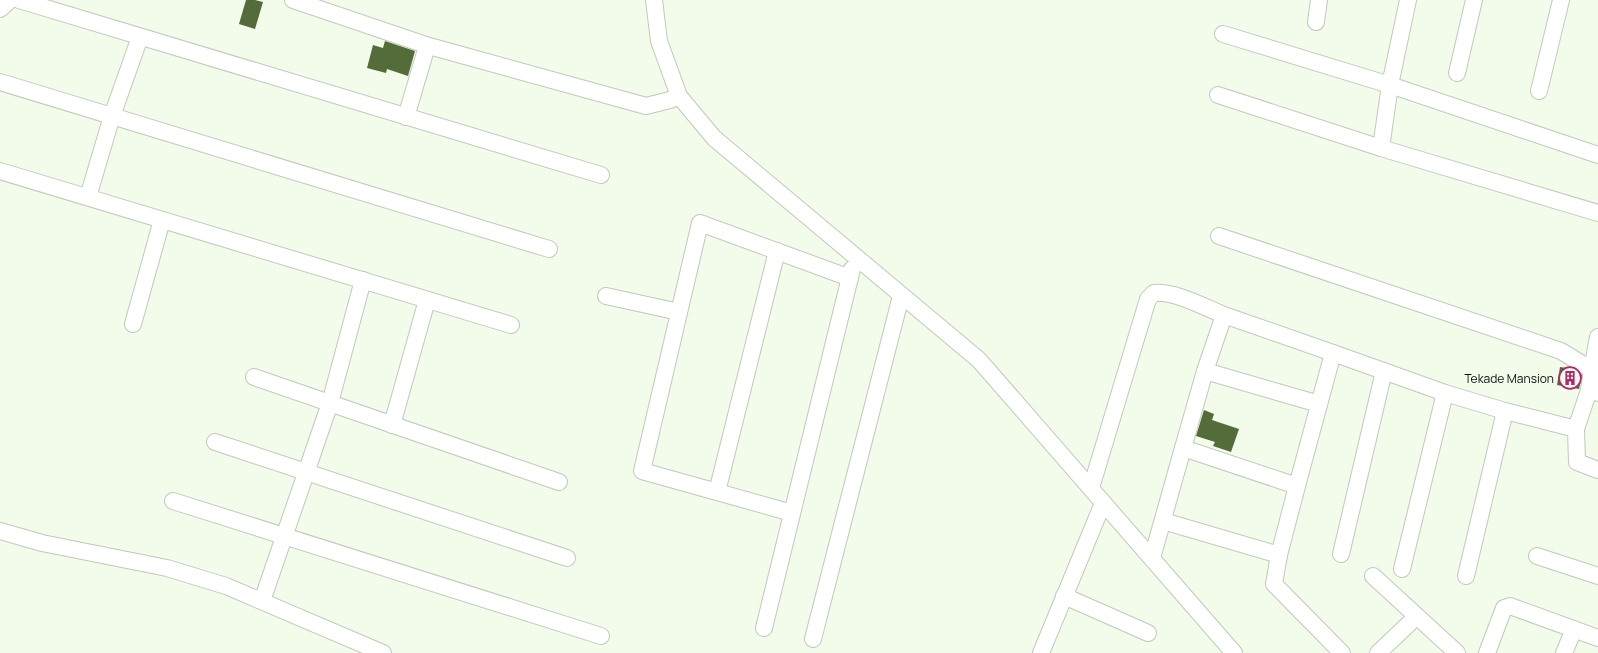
<svg xmlns="http://www.w3.org/2000/svg" width="1598" height="653" viewBox="0 0 1598 653" font-family="Manrope,sans-serif">
  <style>
    .building { fill: #536c39 }
    .lines { fill: none; stroke-linecap: round; stroke-linejoin: round }
    .street-casing { stroke: #c1c9ba; stroke-width: 18 }
    .street { stroke: #fff; stroke-width: 16 }
    .labels { text-anchor: middle; dominant-baseline: central; stroke-width: 4; stroke-linejoin: round; paint-order: stroke }
    .poi-label { font-size: 12px; fill: #0d100b; stroke: #f3fbeb; text-anchor: end }
  </style>
  <rect width="100%" height="100%" fill="#f3fbeb"/>
  <g class="building">
    <path d="M246 0H255L263 2 255 29 239 24Z"/>
    <path d="M385 41 415 51 408 76 387 69 386 73 367 68 373 45 383 48Z"/>
    <path d="M1560 367 1573 369 1582 375 1579 389 1557 385Z"/>
    <path d="M1204 410 1214 414 1212 420 1239 429 1231 452 1213 446 1215 442 1196 436Z"/>
  </g>
  <g class="lines">
    <g class="street-casing">
      <g id="street">
        <path d="M19 0 601 175"/>
        <path d="M293 0 429 46 646 106 670 100 679 96"/>
        <path d="M654 0 659 41 679 96 714 138 979 360 1234 653"/>
        <path d="M1408 0 1390 85 1598 155"/>
        <path d="M0 9 10 0"/>
        <path d="M1316 22 1319 0"/>
        <path d="M1223 34 1390 85 1381 148"/>
        <path d="M1457 73 1474 0"/>
        <path d="M0 82 549 249"/>
        <path d="M1539 91 1561 0"/>
        <path d="M1218 95 1381 148 1598 213"/>
        <path d="M406 117 427 46"/>
        <path d="M0 171 511 325"/>
        <path d="M88 197 112 116 140 37"/>
        <path d="M1219 236 1561 351 1592 370 1589 390"/>
        <path d="M606 296 679 312"/>
        <path d="M1224 315 1333 353"/>
        <path d="M133 324 162 220"/>
        <path d="M1592 370 1598 337"/>
        <path d="M1205 371 1319 404"/>
        <path d="M254 377 559 482"/>
        <path d="M392 425 427 300"/>
        <path d="M1576 429 1589 390 1598 393"/>
        <path d="M215 442 567 558"/>
        <path d="M1091 488 1148 299 1154 293C1175 291 1204 307 1224 315L1205 371 1183 448 1297 486 1333 353 1445 393 1505 411 1576 429 1577 462 1598 470"/>
        <path d="M717 492 777 251"/>
        <path d="M173 501 601 636"/>
        <path d="M792 513 642 471 700 223 850 278"/>
        <path d="M1163 521 1279 555 1274 584 1342 653"/>
        <path d="M0 531 42 543 167 568 226 586 383 653"/>
        <path d="M1341 554 1384 371"/>
        <path d="M1279 555 1297 486"/>
        <path d="M1537 556 1598 576"/>
        <path d="M1152 558 1183 448"/>
        <path d="M1402 569 1445 393"/>
        <path d="M1373 576 1457 653"/>
        <path d="M1466 576 1505 411"/>
        <path d="M1064 596 1148 633"/>
        <path d="M262 601 330 403 363 280"/>
        <path d="M764 628 852 269"/>
        <path d="M813 639 901 296"/>
        <path d="M1041 653 1103 503"/>
        <path d="M1378 653 1416 617"/>
        <path d="M1487 653 1504 608 1510 606 1598 638"/>
        <path d="M1564 653 1574 629"/>
      </g>
    </g>
    <use href="#street" class="street"/>
  </g>
  <defs>
    <g id="building-ring" transform="scale(1.15)"><circle r="9.5" fill="#f3fbeb" stroke="#af286c" stroke-width="1.5"/><path d="M-4-6H4V6H1V3H-1V6H-4ZM-2.5-4.3h1.7v1.8h-1.7ZM.8-4.3h1.7v1.8H.8ZM-2.5-1h1.7V.8h-1.7ZM.8-1h1.7V.8H.8Z" fill="#af286c"/></g>
  </defs>
  <g fill-rule="evenodd">
    <use href="#building-ring" x="1570" y="378"/>
  </g>
  <g class="labels">
    <g class="poi-label">
      <text x="1554" y="378">Tekade Mansion</text>
    </g>
  </g>
</svg>
